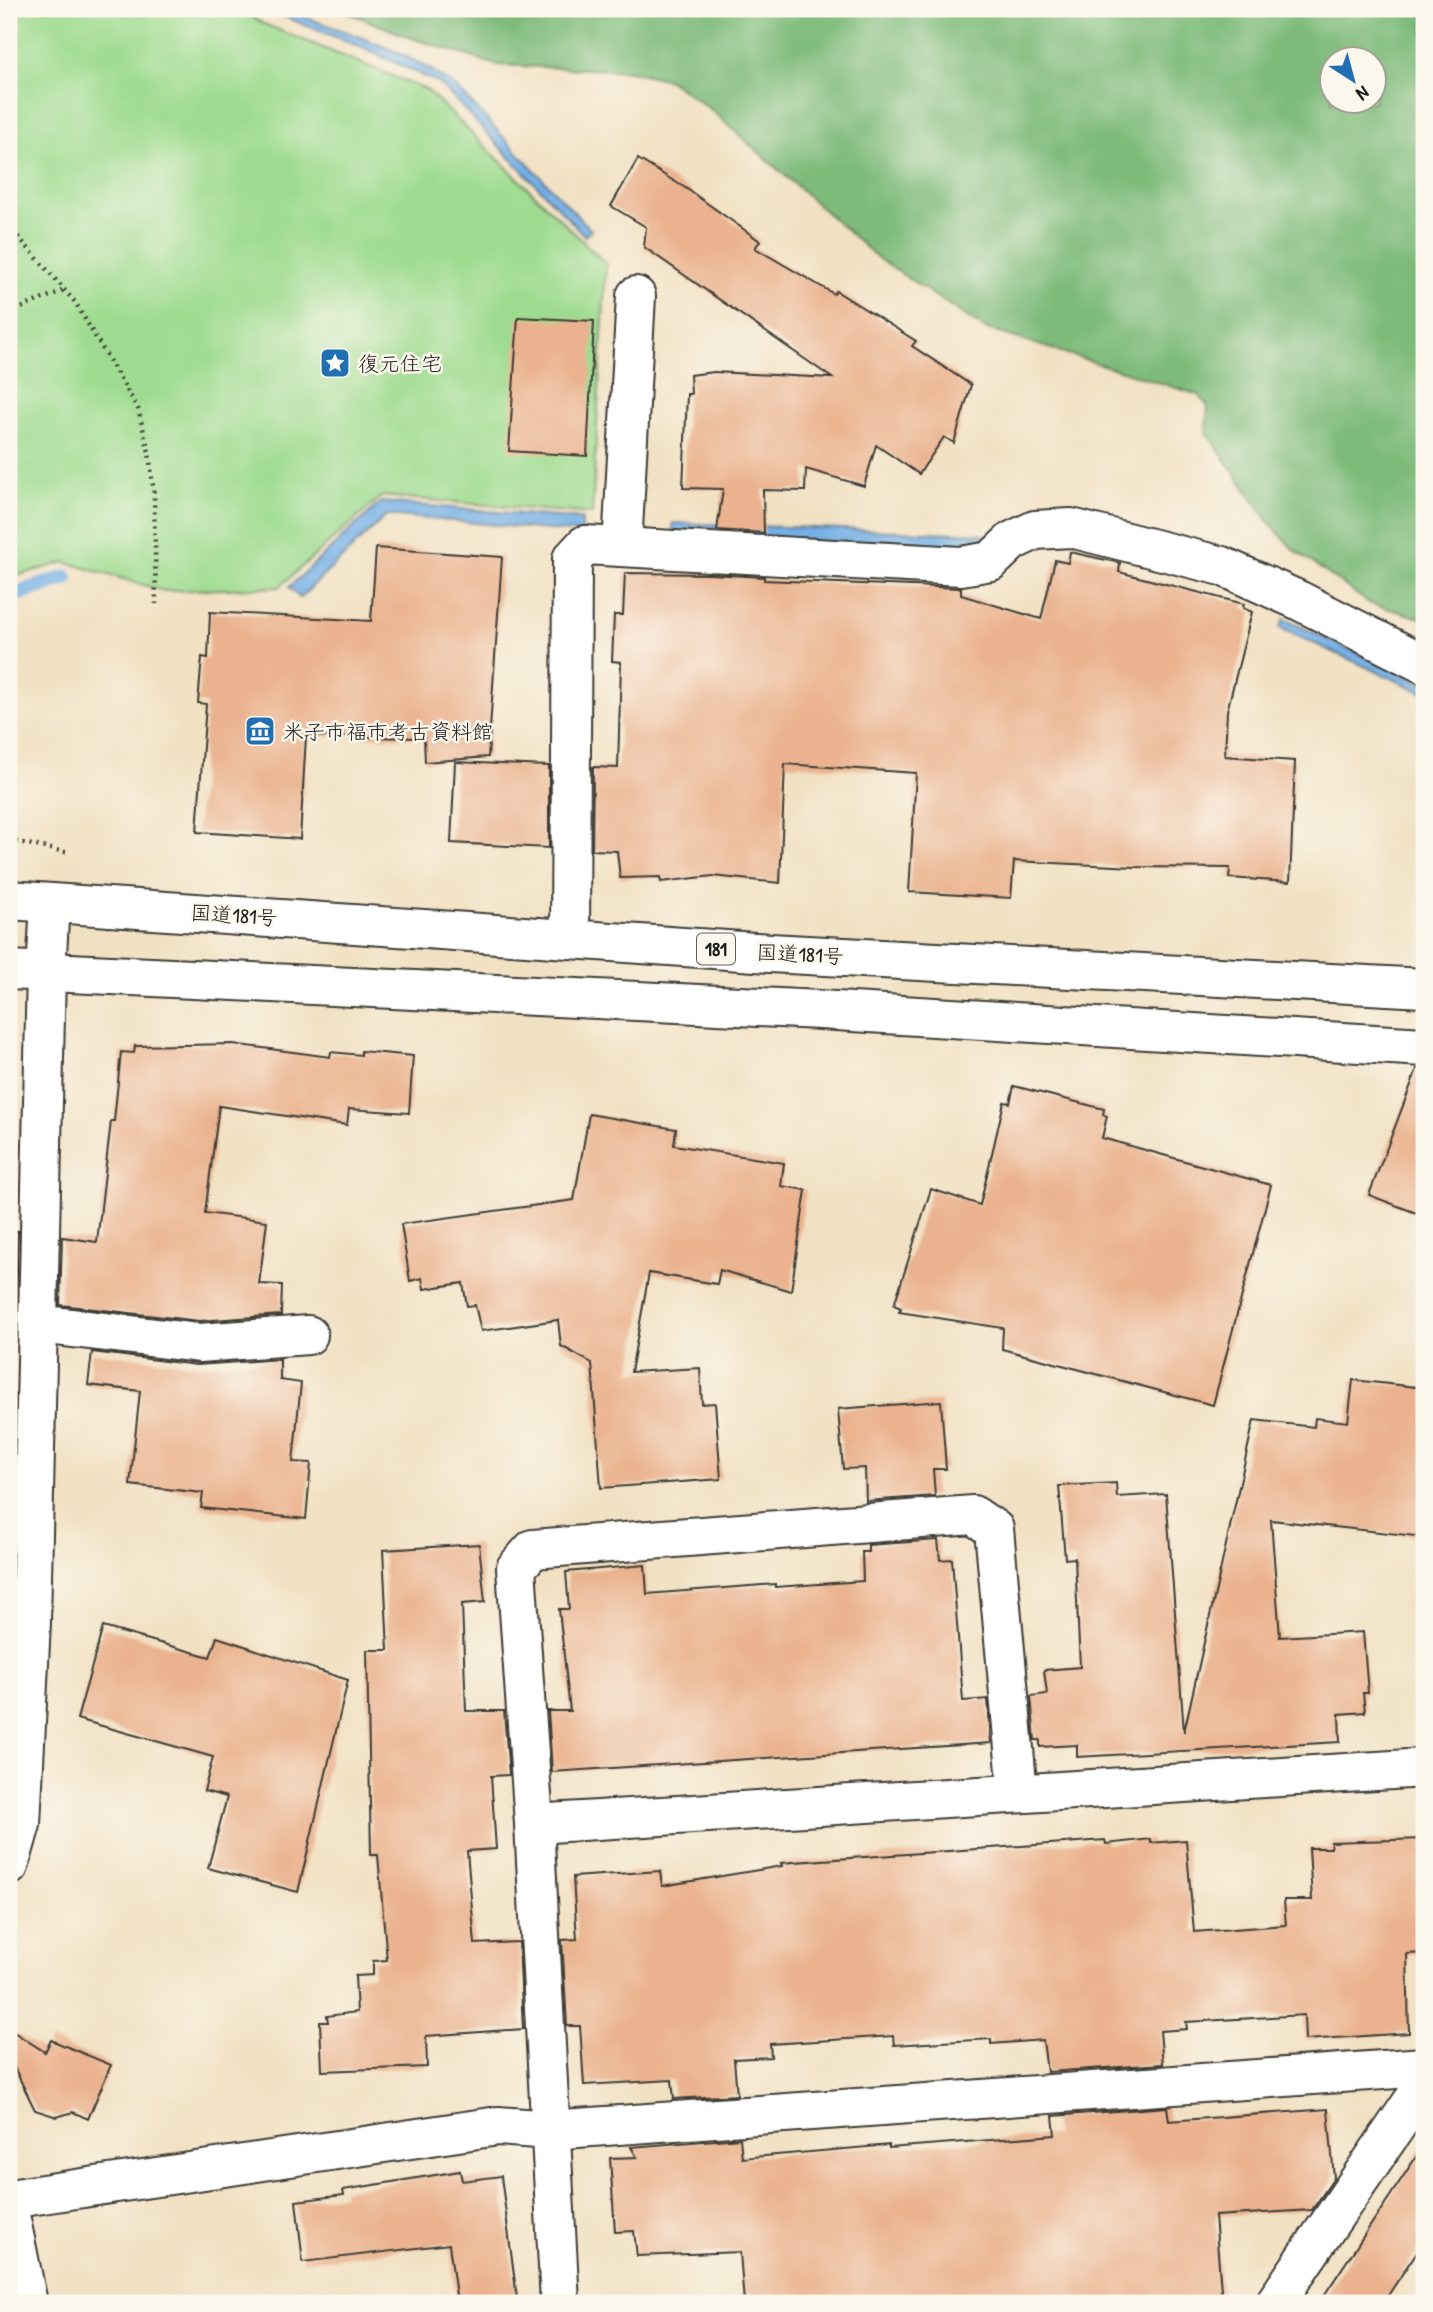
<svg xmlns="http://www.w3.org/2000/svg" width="1433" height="2312" viewBox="0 0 1433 2312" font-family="'Patrick Hand','Klee One',sans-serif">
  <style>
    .green { fill: #9edb90; stroke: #5d7c56; stroke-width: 2 }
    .forest { fill: #7ebb7a; stroke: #4d6c4b; stroke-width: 2; fill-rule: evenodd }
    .water { fill: #74afe5; stroke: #486680; stroke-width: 2 }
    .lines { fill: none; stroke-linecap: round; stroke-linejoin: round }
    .stream { stroke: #74afe5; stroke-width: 16 }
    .building { fill: #eab28e }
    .minor-casing { stroke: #3c3a35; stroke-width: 42 }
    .highway-casing { stroke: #3c3a35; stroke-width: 42 }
    .path { stroke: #3c3a35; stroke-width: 4.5; stroke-dasharray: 2 5; stroke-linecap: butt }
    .minor { stroke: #fff; stroke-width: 38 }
    .highway { stroke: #fff; stroke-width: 38 }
    .labels { text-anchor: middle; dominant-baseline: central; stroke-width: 5; stroke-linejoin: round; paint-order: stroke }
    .shield { fill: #fbf7ec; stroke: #5f5e5a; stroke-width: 2 }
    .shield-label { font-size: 19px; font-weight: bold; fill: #1c1c1c }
    .poi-label { font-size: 21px; fill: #1c1c1c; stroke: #fbf7ec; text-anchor: start }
    .street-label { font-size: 21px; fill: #1c1c1c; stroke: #fbf7ec }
  </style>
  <rect width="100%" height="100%" fill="#fbf7ec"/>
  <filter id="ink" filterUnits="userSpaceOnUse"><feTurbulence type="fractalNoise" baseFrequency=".0143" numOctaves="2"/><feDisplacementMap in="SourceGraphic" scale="14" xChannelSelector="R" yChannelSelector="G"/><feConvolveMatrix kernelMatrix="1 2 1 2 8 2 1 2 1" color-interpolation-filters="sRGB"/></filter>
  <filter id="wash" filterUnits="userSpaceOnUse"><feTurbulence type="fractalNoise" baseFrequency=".00686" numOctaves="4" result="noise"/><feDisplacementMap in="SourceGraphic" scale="28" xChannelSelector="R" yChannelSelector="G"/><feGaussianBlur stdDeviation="1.57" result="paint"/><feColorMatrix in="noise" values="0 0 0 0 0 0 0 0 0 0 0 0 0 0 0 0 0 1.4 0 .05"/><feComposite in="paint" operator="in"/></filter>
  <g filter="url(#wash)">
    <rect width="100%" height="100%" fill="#f1e1c3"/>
    <path class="green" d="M9 9H239L264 24 427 90 606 264 592 514 382 496 279 587 164 591 65 562 9 578Z"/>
    <path class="forest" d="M339 9H1424V619L1369 603 1293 549 1269 522 1206 432 1208 407 1199 395 984 328 879 259 710 109 669 80 630 71 497 65 414 39ZM1332 60H1374V102H1332Z"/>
    <g class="water">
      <path d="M265 9H283C341 31 409 49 458 89L591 230 585 236 439 83 363 48Z"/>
      <path d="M381 502 582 519V533L387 515 300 598 289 587Z"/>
      <path d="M673 523 984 534 983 548 673 536Z"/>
      <path d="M1284 619 1424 684V693L1280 628Z"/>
    </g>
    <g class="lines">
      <path class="stream" d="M13 595 66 578"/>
    </g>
    <g id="blocks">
      <g class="building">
        <path d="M638 159 687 189 760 241 755 248 834 294 836 291 916 341 912 346 971 385 954 443 944 437 919 474 876 445 864 486 806 469 805 491 763 490 764 533 717 530 723 489 683 488 687 394H691L690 375 714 372 832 378 644 247 646 227 611 206Z"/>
        <path d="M518 317 594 321 587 456 509 451Z"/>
        <path d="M376 548 502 557 488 757 425 762 424 738 306 736 300 839 197 832 206 704 198 703 202 657 208 658 210 612 371 621Z"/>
        <path d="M1070 552 1120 563 1119 572 1244 604 1243 608 1252 612 1227 711 1225 756 1295 761 1290 882 1229 878 1230 868 1135 867 1014 861 1011 898 909 892 916 773 785 764 780 883 713 876 661 882 660 877 620 878 617 851 592 850 593 767 618 768 621 662 612 661 614 615H623L625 573 710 574 764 577V580L961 588V595L1041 619 1055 560 1068 563Z"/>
        <path d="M455 762 549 766V848L451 843Z"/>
        <path d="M233 1044 330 1057 331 1052 361 1055V1051L413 1056 409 1113 349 1109 347 1125 219 1106 205 1213 267 1221 259 1284 282 1285 281 1315 199 1321 60 1305 62 1237 97 1242 111 1121H114L121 1052 134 1053 135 1046Z"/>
        <path d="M1417 1069H1424V1216L1369 1195Z"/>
        <path d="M1014 1086 1104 1109 1103 1115 1107 1116 1102 1138 1271 1185 1213 1405 1002 1349 1003 1328 899 1312 901 1308 894 1305 931 1189 980 1205 1004 1102 1010 1103Z"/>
        <path d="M589 1114 676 1129 674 1145 784 1163 781 1186 806 1190 791 1291 720 1270 717 1284 649 1273 631 1372 700 1368 702 1404 715 1403 721 1479 601 1488 592 1363 561 1346 558 1320 481 1331 475 1305 467 1306 463 1283 424 1289 422 1278 410 1281 401 1224 574 1200Z"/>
        <path d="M9 1230 18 1231 16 1307 9 1306Z"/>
        <path d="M92 1352 197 1365 280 1359V1380L301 1383 293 1462 311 1463 306 1519 201 1508 203 1493 130 1485 140 1391 88 1385Z"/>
        <path d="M1353 1380 1424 1388V1537L1271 1520 1280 1637 1363 1632 1368 1693H1363L1365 1712 1339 1714 1340 1742 1077 1757V1745L1040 1747V1740H1035L1031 1696 1047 1694 1044 1670 1080 1667 1075 1558 1065 1559 1059 1486 1116 1483 1117 1497 1166 1494 1184 1732 1254 1420 1314 1427 1315 1418 1348 1422Z"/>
        <path d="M941 1401 946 1469H933L935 1496 866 1501 865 1468 843 1469 838 1409Z"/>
        <path d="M938 1540 940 1560 952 1559 963 1701 988 1699 991 1743 552 1772 548 1711H570L559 1609H569L566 1572 645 1565 647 1594 775 1584V1587L863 1581 862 1552H868V1545Z"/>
        <path d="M479 1544 485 1602 462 1604 466 1711H504L509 1775 491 1776 496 1849 467 1851 475 1944 519 1942 523 2029 426 2036 427 2067 322 2071 320 2022H328L327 2016 357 2012 355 1976 373 1975V1961L387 1960 378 1855H371L367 1650H388L383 1550Z"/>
        <path d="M103 1627 210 1657 217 1637 348 1680 298 1892 208 1868 227 1797 204 1791 213 1757 77 1719Z"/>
        <path d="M1151 1839V1843L1186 1840 1194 1932 1286 1925 1284 1900H1312L1309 1848H1331V1842L1424 1839V1953L1407 1954 1409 2033 1305 2040 1304 2015 1186 2022 1187 2029 1160 2031 1163 2064 1047 2072 1043 2040 991 2044V2039L894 2045 893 2036 770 2044 771 2057 734 2059 737 2095 674 2099 672 2080 584 2085 580 2026H567L562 1940 577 1939 573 1877 660 1871 662 1886 782 1866 781 1863 1105 1840 1106 1844Z"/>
        <path d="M9 2029 45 2052 51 2040 111 2065 88 2119 73 2112 57 2117 35 2110 9 2057Z"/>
        <path d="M1167 2107 1169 2121 1328 2109 1334 2178 1312 2210 1215 2216 1222 2303H744L740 2252 637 2256 634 2231 615 2232 610 2158 637 2157 631 2147 740 2138 742 2158 889 2145V2148L1055 2135 1053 2116Z"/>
        <path d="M1424 2145V2241L1383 2303H1319Z"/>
        <path d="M460 2171 462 2181 501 2176 517 2298 457 2303 449 2244 303 2262 296 2201 344 2195 343 2190Z"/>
      </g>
    </g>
  </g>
  <g filter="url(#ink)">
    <use href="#blocks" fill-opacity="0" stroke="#3c3a35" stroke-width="2"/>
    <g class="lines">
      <g class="minor-casing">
        <g id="minor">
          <path d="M622 547 636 296"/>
          <path d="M570 938 572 559 585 545 961 566 991 561 1012 541 1035 530 1071 528 1222 566 1298 600 1424 664"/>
          <path d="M38 1324 199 1343 308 1335"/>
          <path d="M534 1824 1424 1768"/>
          <path d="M9 1866 21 1824 31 1622 46 972 50 903"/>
          <path d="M9 2199 498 2126 550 2130 1424 2067"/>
          <path d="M9 2210 28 2303"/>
          <path d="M560 2303 534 1824 516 1568 533 1549 973 1515 994 1529 1018 1793"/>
          <path d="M1275 2303 1424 2085"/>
        </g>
      </g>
      <g class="highway-casing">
        <g id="highway">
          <path d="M9 900 770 953 1424 988"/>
          <path d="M9 970 820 1010 1424 1047"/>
        </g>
      </g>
      <g class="path">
        <path d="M9 226 75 302 138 409 149 452 154 495 156 604"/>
        <path d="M9 313 64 290"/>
        <path d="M9 840 70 853"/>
      </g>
      <use href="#minor" class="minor"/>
      <use href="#highway" class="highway"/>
    </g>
  </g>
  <defs>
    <g id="sight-square" transform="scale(1.575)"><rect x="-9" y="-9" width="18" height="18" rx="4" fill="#1f6fb2" stroke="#fbf7ec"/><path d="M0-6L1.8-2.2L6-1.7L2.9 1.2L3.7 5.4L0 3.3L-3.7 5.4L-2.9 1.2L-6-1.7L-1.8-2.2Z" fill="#fff"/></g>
    <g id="museum-square" transform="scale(1.575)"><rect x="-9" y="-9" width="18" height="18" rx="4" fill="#1f6fb2" stroke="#fbf7ec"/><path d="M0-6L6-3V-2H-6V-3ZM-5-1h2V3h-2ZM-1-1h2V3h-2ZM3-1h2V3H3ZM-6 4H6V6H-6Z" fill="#fff"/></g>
  </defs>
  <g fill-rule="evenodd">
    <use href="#sight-square" x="335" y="363"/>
    <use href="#museum-square" x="260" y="731"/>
  </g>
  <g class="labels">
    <rect class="shield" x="697" y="933.5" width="38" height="31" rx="5"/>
    <g class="shield-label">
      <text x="716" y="949">181</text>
    </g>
    <g class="poi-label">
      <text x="358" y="363">復元住宅</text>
      <text x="283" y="731">米子市福市考古資料館</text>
    </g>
    <g class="street-label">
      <text transform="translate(234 915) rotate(4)">国道181号</text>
      <text transform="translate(800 954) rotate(3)">国道181号</text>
    </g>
  </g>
  <rect width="1433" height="2312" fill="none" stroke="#fbf7ec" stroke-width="35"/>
  <g transform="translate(1353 80) rotate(144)"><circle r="33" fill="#fbf7ec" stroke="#a29f99" stroke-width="2"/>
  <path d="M0-5L12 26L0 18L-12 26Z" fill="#1f6fb2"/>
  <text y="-10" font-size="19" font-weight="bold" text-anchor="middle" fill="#1c1c1c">N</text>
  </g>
</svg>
